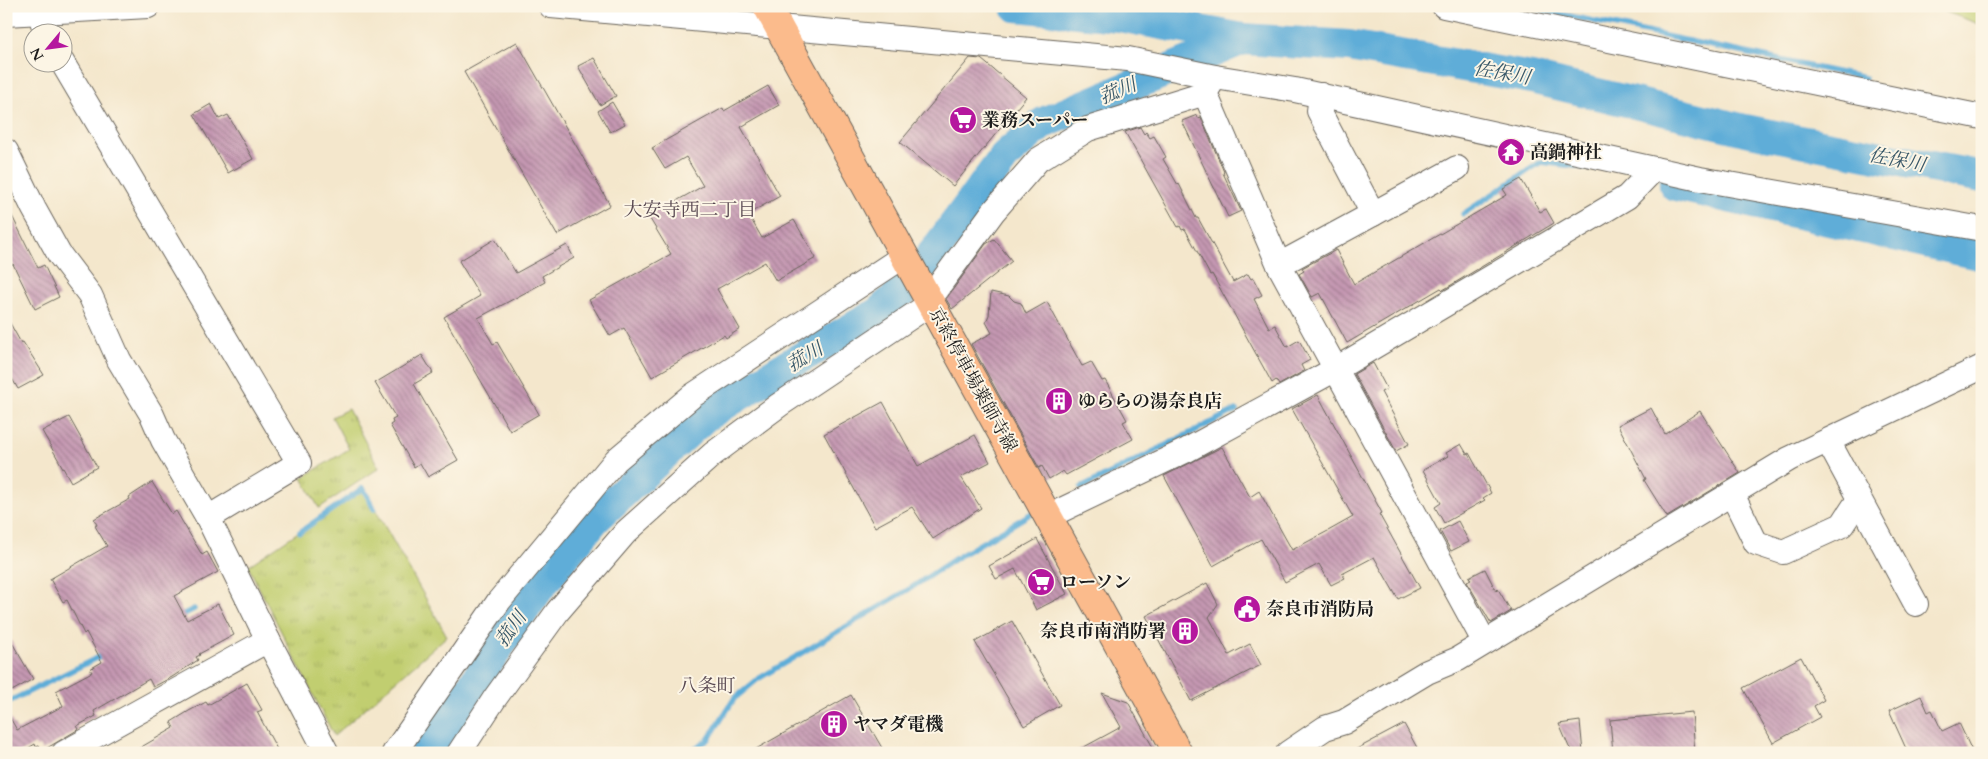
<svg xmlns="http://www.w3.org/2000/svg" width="1988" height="759" viewBox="0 0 1988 759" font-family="Cardo,'Noto Serif JP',serif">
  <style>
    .grass { fill: url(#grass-tufts); stroke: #6e7546 }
    .pitch { fill: #c1ce6f; stroke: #6e7546 }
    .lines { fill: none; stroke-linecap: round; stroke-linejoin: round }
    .stream { stroke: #5eadd8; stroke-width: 5.5 }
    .river { stroke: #5eadd8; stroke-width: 32 }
    .building { fill: url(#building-back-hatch) }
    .minor-casing { stroke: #68635a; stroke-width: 26 }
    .major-casing { stroke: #68635a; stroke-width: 30 }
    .minor { stroke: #fff; stroke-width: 24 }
    .major { stroke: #fbbb8c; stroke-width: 28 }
    .labels { text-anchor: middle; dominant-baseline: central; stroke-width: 4; stroke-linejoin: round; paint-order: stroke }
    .poi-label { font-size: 18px; font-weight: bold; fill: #1c1c1c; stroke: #fcf5e5; text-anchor: start }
    .street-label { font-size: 18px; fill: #1c1c1c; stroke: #fcf5e5 }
    .water-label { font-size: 19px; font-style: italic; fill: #365667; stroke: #fcf5e5 }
    .neighbourhood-label { font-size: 19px; fill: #574750; stroke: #fcf5e5 }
  </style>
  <defs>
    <pattern id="grass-tufts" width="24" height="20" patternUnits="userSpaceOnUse" patternTransform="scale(1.25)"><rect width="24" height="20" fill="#c1ce6f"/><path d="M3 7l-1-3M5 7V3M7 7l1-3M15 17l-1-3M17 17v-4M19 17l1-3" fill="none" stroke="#a5b060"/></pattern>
    <pattern id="building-back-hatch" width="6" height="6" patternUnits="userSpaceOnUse" patternTransform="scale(1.25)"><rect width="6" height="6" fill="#c598b2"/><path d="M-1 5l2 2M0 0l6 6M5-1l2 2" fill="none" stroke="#9f7b90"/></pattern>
  </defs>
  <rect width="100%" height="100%" fill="#fcf5e5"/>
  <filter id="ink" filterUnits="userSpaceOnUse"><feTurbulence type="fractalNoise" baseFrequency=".02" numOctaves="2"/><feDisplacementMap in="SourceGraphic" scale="10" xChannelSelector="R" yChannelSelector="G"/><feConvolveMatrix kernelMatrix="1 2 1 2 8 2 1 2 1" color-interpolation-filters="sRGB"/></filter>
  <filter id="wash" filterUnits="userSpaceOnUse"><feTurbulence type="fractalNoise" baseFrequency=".0096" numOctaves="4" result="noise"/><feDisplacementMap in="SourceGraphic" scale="20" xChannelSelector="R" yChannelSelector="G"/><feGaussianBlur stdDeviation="1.12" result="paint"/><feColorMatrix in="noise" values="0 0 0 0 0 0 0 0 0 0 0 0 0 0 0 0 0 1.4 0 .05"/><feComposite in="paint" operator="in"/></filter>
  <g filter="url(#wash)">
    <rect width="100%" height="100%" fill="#f4e7cc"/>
    <g class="grass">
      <path d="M348 409 379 468 319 508 302 478 349 449 332 417Z"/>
      <path d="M363 488 447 636 334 736 248 566Z"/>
    </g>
    <path class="pitch" d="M1944 6H1982V25L1943 11Z"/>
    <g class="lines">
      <g class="stream">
        <path d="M1522 6 1865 78"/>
        <path d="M1463 214 1541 162 1590 168"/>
        <path d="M1081 488 1236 410"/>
        <path d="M300 532 363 488 374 509"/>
        <path d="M178 617 194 609"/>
        <path d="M6 703 105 654"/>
        <path d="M687 753 708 740 734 699 758 679 911 588 956 558 1037 510"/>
      </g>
      <g class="river">
        <path d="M1016 6 1119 16 1243 39 1349 46 1532 78 1745 130 1982 177"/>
        <path d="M1675 185 1982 255"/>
        <path d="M426 753 539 588 595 519 704 417 778 371 878 313 903 291 935 251 1006 155 1043 123 1243 39"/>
      </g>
    </g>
    <g id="blocks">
      <g class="building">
        <path d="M517 42 610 205 557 235 464 72Z"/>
        <path d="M594 58 616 96 600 105 578 66Z"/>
        <path d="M970 58 981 59 1026 97 953 186 900 142Z"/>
        <path d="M768 86 779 105 741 127 780 196 748 214 762 238 794 220 816 258 776 281 765 262 717 289 740 329 726 338 724 335 652 377 624 328 610 336 589 300 671 254 647 214 660 206 662 209 703 186 686 157 665 169 652 148 723 108 724 111Z"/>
        <path d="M612 102 625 124 610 132 598 111Z"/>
        <path d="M211 104 219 119 228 115 253 159 228 173 194 114Z"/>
        <path d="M1197 115 1198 118 1201 117 1224 172 1223 173 1241 211 1228 217 1182 121Z"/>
        <path d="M1140 127 1144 134 1146 132 1150 138 1154 136 1166 157 1163 159 1178 185 1179 184 1196 218H1198L1233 282 1248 274 1251 279 1253 278 1262 295 1254 299 1269 328 1275 325 1287 347 1299 340 1310 360 1301 365 1304 371 1279 385 1276 380 1272 383 1212 274 1210 275 1185 229 1182 230 1180 226 1178 227 1125 132Z"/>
        <path d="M1521 179 1540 212 1546 209 1554 223 1443 290 1441 288 1347 343 1320 293 1312 297 1299 274 1304 271 1302 268 1336 250 1354 284 1507 195 1503 189Z"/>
        <path d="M6 204 38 268 44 265 59 297 35 309 13 264 6 267Z"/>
        <path d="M495 239 516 273 567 245 574 258 542 276 545 282 478 318 493 344 497 342 539 414 510 431 444 317 480 296 459 261Z"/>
        <path d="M994 239 1012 261 952 309 946 299 986 244Z"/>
        <path d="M991 292 1009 296 1014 301 1021 303 1026 314 1047 302 1082 366 1091 362 1102 381 1105 380 1127 420 1123 422 1133 439 1066 475 1063 471 1049 479 1042 466 1039 468 971 344 992 333 986 322 989 315Z"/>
        <path d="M6 316 21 343 23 342 44 375 18 389 6 368Z"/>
        <path d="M422 355 433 373 414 384 458 460 428 477 420 463 414 467 390 425 393 423 392 420 396 418 375 383Z"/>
        <path d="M1373 363 1387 389 1381 392 1409 444 1396 451 1354 374Z"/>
        <path d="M1318 395 1382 513 1379 514 1420 588 1398 599 1374 557 1342 574 1345 578 1331 585 1319 564 1285 582 1261 539 1213 566 1164 476 1222 447 1250 497 1259 491 1292 550 1328 531 1353 517 1292 409Z"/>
        <path d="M883 402 918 466 975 435 990 462 961 477 981 508 933 539 912 507 875 527 824 434Z"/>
        <path d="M1651 408 1665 434 1700 411 1740 473 1667 517 1644 480 1646 479 1618 425Z"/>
        <path d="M69 417 97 467 71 482 42 431Z"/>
        <path d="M1461 444 1467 454 1469 453 1491 493 1483 498 1485 500 1444 523 1435 507 1441 503 1423 470 1448 456 1446 453Z"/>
        <path d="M152 482 172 514 176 511 202 555 207 552 218 572 174 596 187 620 218 604 234 635 199 654 200 655 196 657 198 660 172 677 153 687 149 679 94 711 96 716 77 726 79 729 42 751 39 746 36 747 35 744 20 753H6V711L17 730 63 706 56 691 92 672 90 669 102 662 86 632 84 634 67 600 63 602 50 579 107 546 95 526 97 525 94 519 130 499 129 497Z"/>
        <path d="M1458 521 1469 542 1451 551 1440 531Z"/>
        <path d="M1037 539 1067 594 1036 610 1015 569 996 579 989 566Z"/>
        <path d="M1485 569 1496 591 1498 589 1511 611 1491 623 1467 582 1471 580 1469 577Z"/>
        <path d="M1207 583 1218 604 1209 617 1229 655 1250 644 1261 665 1191 701 1146 616Z"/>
        <path d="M1012 621 1060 705 1024 726 975 642Z"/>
        <path d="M6 632 33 679 12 691 6 680Z"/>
        <path d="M1801 657 1824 700 1814 706 1820 717 1773 743 1743 688Z"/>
        <path d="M247 683 262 710 257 712 279 753H131L174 728 171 722 189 711 206 702 208 705Z"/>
        <path d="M1102 693 1128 702 1156 753H1073L1121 727Z"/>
        <path d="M851 695 885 753H749Z"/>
        <path d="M1921 696 1928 712 1932 710 1942 731 1959 723 1973 753H1908L1889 711Z"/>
        <path d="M1692 712 1695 753H1613L1610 720Z"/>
        <path d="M1580 721 1583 753H1575L1569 747 1559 724Z"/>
        <path d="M1404 724 1420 753H1349Z"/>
      </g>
    </g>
  </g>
  <g filter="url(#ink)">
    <use href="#blocks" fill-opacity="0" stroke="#68635a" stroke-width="1"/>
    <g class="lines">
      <g class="minor-casing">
        <g id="minor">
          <path d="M551 6 1128 59 1215 77 1295 90 1700 179 1982 229"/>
          <path d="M1444 6 1982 117"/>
          <path d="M39 12 46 32"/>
          <path d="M6 14 148 6"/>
          <path d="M62 62 299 463 208 518"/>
          <path d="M1205 93 1279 265 1484 641"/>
          <path d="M6 151 34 209 59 254 90 295 119 360 152 415 163 440 208 518 268 640 327 753"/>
          <path d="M1373 214 1457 168"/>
          <path d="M1279 265 1373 214 1319 111 1321 95"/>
          <path d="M1828 441 1916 604"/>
          <path d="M1732 494 1756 543 1783 552 1842 525 1859 499"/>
          <path d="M1049 516 1187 450 1336 369 1627 197 1654 169"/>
          <path d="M64 753 268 640"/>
          <path d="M394 753 499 601 616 460 692 396 904 256"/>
          <path d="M459 753 495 698 558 611 626 532 713 454 779 405 921 310 993 212 1038 160 1088 129 1205 93 1215 77"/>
          <path d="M1288 753 1325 728 1344 722 1427 672 1458 659 1789 459 1982 367"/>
        </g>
      </g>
      <g class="major-casing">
        <path id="major" d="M767 6 1178 753"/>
      </g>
      <use href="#minor" class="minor"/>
      <use href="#major" class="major"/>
    </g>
  </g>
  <defs>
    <g id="supermarket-disc" transform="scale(1.4375)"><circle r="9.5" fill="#b5179e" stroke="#fcf5e5"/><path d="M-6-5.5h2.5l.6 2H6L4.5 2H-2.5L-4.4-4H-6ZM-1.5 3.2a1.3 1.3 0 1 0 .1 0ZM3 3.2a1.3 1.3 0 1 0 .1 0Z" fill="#fff"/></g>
    <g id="temple-disc" transform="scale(1.4375)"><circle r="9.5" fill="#b5179e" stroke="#fcf5e5"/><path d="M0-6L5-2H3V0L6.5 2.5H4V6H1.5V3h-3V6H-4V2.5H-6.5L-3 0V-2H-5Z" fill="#fff"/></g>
    <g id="building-disc" transform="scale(1.4375)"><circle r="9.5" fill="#b5179e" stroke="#fcf5e5"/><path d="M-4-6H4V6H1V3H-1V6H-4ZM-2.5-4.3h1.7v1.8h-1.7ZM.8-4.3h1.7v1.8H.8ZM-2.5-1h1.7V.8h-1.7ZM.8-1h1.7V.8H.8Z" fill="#fff"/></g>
    <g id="civic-disc" transform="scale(1.4375)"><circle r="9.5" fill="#b5179e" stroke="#fcf5e5"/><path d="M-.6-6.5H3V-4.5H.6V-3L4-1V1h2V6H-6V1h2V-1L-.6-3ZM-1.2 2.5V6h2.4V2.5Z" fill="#fff"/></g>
  </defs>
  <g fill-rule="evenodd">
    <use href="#supermarket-disc" x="963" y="120"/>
    <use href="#temple-disc" x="1511" y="152"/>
    <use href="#building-disc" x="1059" y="401"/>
    <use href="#supermarket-disc" x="1041" y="582"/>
    <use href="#civic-disc" x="1247" y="609"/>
    <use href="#building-disc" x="1185" y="631"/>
    <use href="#building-disc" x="834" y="724"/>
  </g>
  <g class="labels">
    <g class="poi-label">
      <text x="982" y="120">業務スーパー</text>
      <text x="1530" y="152">高鍋神社</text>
      <text x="1078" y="401">ゆららの湯奈良店</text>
      <text x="1060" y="582">ローソン</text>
      <text x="1266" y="609">奈良市消防局</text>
      <text x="1166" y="631" text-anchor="end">奈良市南消防署</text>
      <text x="853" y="724">ヤマダ電機</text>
    </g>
    <g class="street-label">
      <text transform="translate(973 380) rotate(61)">京終停車場薬師寺線</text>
    </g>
    <g class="water-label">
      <text transform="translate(1502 73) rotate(10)">佐保川</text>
      <text transform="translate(1118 91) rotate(-23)">菰川</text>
      <text transform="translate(1897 160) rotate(11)">佐保川</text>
      <text transform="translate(805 357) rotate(-31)">菰川</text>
      <text transform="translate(511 629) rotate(-55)">菰川</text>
    </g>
    <g class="neighbourhood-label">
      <text x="690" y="210">大安寺西二丁目</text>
      <text x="707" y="686">八条町</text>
    </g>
  </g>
  <rect width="1988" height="759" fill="none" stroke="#fcf5e5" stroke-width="25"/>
  <g transform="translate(48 48) rotate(241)"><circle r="24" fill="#fcf5e5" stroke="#a29e95"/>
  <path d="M0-4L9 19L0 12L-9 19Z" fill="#b5179e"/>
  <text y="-8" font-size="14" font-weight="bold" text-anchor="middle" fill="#1c1c1c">N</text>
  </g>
</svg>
